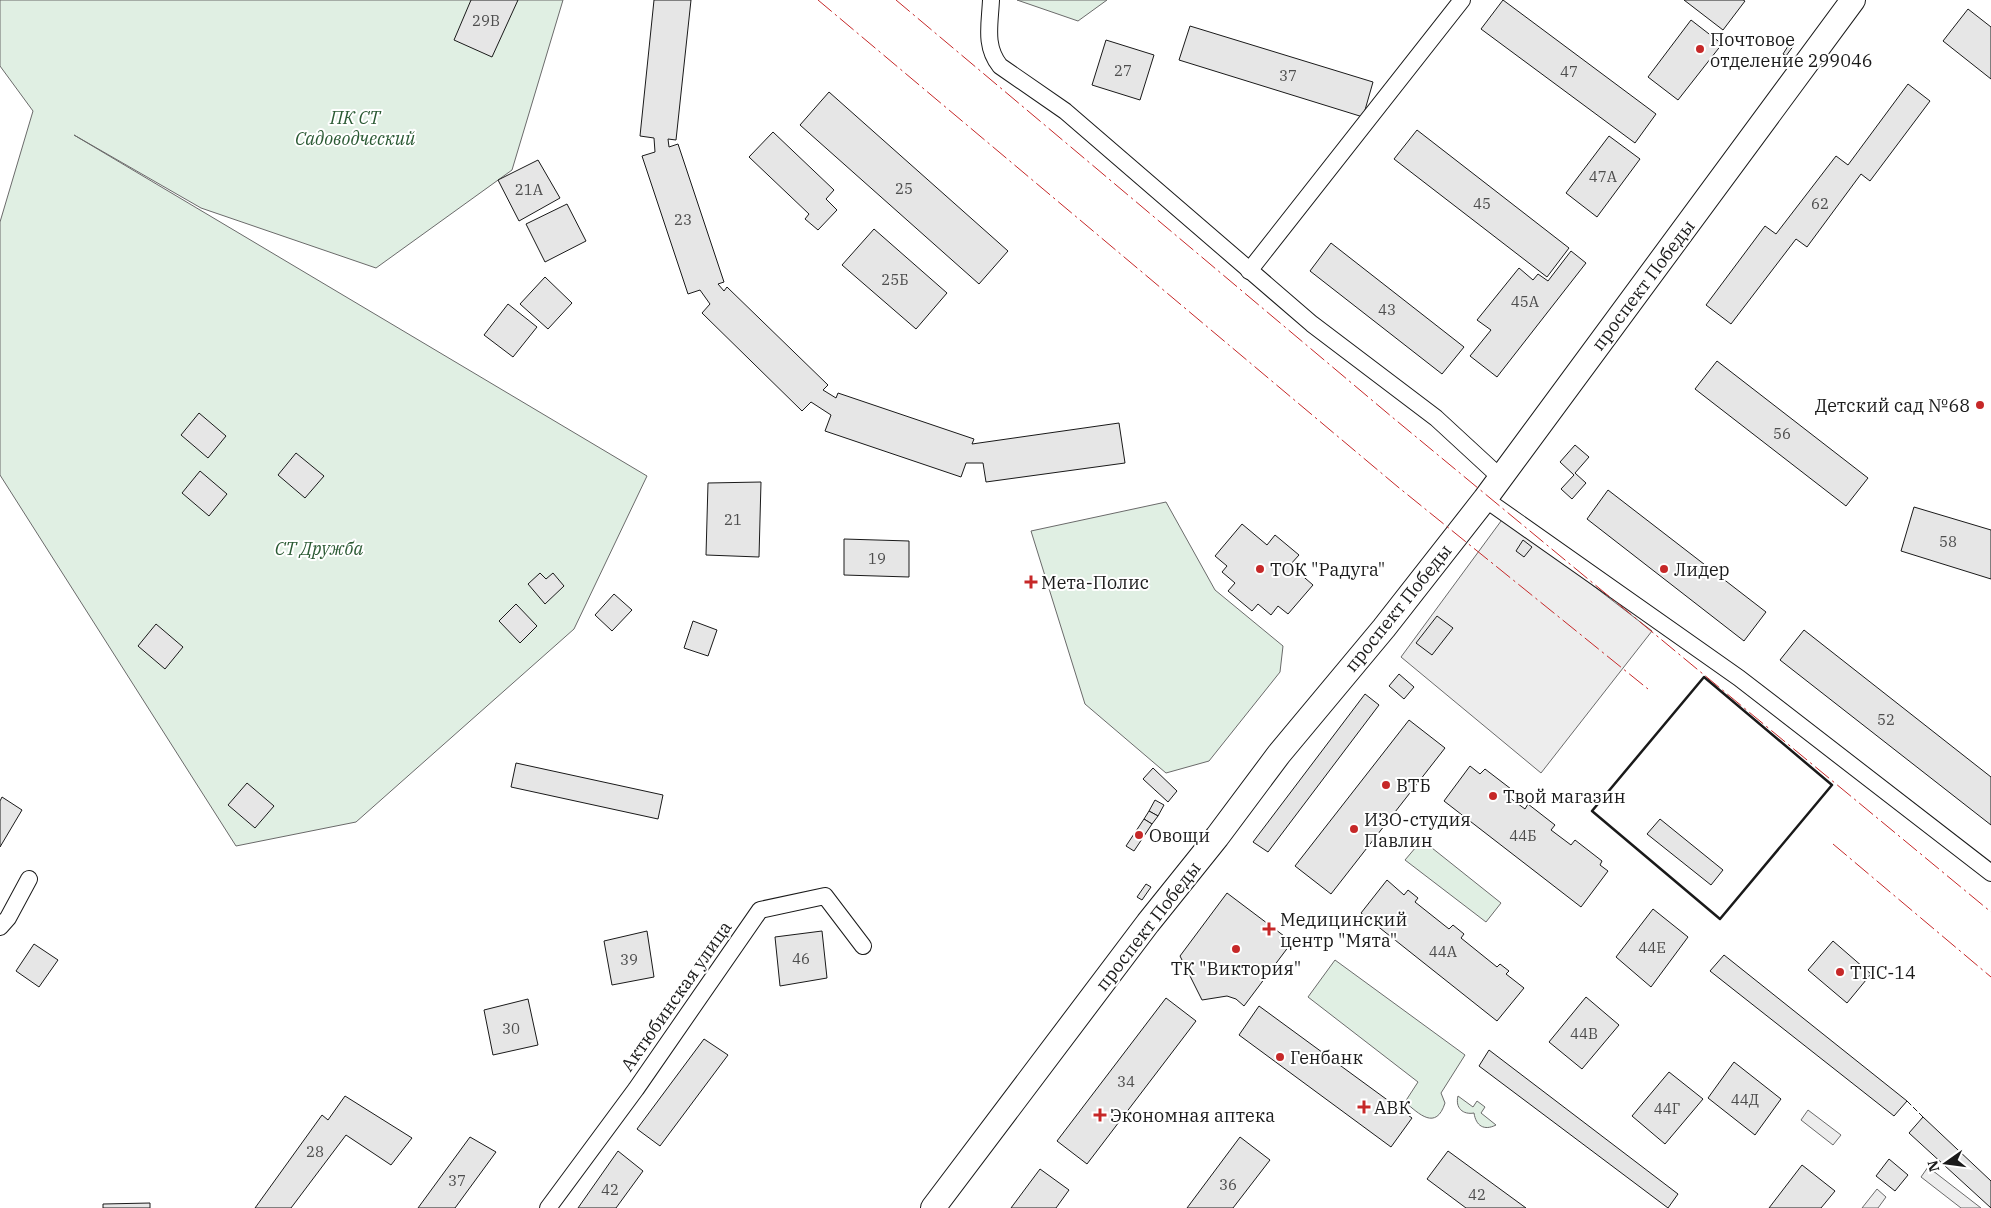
<svg xmlns="http://www.w3.org/2000/svg" width="1991" height="1208" viewBox="0 0 1991 1208" font-family="'IBM Plex Serif',serif">
  <style>
    .green { fill: #e0efe3; stroke: #6a6a6a }
    .parking { fill: #ededed; stroke: #6a6a6a }
    .building { fill: #e6e6e6; stroke: #1a1a1a }
    .lines { fill: none; stroke-linecap: round; stroke-linejoin: round }
    .street-casing { stroke: #1a1a1a; stroke-width: 18 }
    .secondary-casing { stroke: #1a1a1a; stroke-width: 26 }
    .street { stroke: #fff; stroke-width: 16 }
    .secondary { stroke: #fff; stroke-width: 24 }
    .fence { stroke: #1a1a1a; stroke-width: 1; stroke-dasharray: 6 2.5; stroke-linecap: butt }
    .wall { stroke: #1a1a1a; stroke-width: 2.5 }
    .power { stroke: #c62828; stroke-width: 1; stroke-dasharray: 18 4 2.5 4; stroke-linecap: butt }
    .poi-dot { fill: #c62828; stroke: #fff; stroke-width: 2 }
    .labels { text-anchor: middle; dominant-baseline: central; stroke-width: 4; stroke-linejoin: round; paint-order: stroke }
    .number-label { font-size: 15px; fill: #4d4d4d }
    .poi-label { font-size: 18px; fill: #1a1a1a; stroke: #fff; text-anchor: start }
    .park-label { font-size: 18px; font-style: italic; fill: #2b5a34; stroke: #fff }
    .street-label { font-size: 18px; fill: #1a1a1a; stroke: #fff }
  </style>
  <rect width="100%" height="100%" fill="#fff"/>
  <g class="green">
    <path d="M0 0H563L512 170 376 268 201 208 74 135 647 476 574 629 356 822 236 846 0 475V222L33 111 0 66Z"/>
    <path d="M1017 0H1107L1078 21Z"/>
    <path d="M1166 502 1215 590 1283 646 1280 672 1209 761 1166 773 1085 704 1031 531Z"/>
    <path d="M1422 840 1501 903 1486 922 1405 860Z"/>
    <path d="M1335 960 1465 1055 1441 1093 1445 1103C1436 1131 1419 1114 1405 1102L1418 1082 1308 997Z"/>
    <path d="M1458 1096 1473 1107 1477 1101 1485 1107 1481 1113 1496 1125C1484 1131 1476 1126 1474 1113 1463 1115 1455 1108 1458 1096Z"/>
  </g>
  <g class="parking">
    <path d="M1504 517 1652 631 1541 773 1401 657Z"/>
    <path d="M1808 1110 1841 1135 1833 1145 1801 1120Z"/>
    <path d="M1928 1167 1981 1208H1961L1921 1177Z"/>
    <path d="M1877 1189 1886 1197 1878 1208H1862Z"/>
  </g>
  <g class="building">
    <path d="M471 0H518L492 57 454 40Z"/>
    <path d="M654 0H691L676 140 668 139 669 147 678 144 724 282 718 284 724 291 727 287 828 385 823 390 836 398 838 393 974 439 972 444 1119 423 1125 463 986 482 983 463H966L961 477 825 431 831 415 811 402 802 411 702 313 710 304 700 290 688 294 642 156 655 152 654 138 640 136Z"/>
    <path d="M1503 0 1656 114 1635 143 1481 29Z"/>
    <path d="M1684 0H1743L1745 1 1723 30Z"/>
    <path d="M1968 9 1991 27V79L1943 41Z"/>
    <path d="M1691 20 1722 44 1678 100 1648 77Z"/>
    <path d="M1190 26 1373 82 1363 117 1179 60Z"/>
    <path d="M1106 40 1154 55 1140 100 1092 85Z"/>
    <path d="M1790 43 1794 45 1786 56 1783 54Z"/>
    <path d="M1908 84 1930 101 1870 181 1861 174 1807 247 1796 239 1731 324 1706 305 1765 226 1776 234 1836 156 1848 165Z"/>
    <path d="M829 92 1008 251 979 284 800 125Z"/>
    <path d="M1417 130 1569 248 1547 277 1394 159Z"/>
    <path d="M773 132 834 190 826 199 837 210 818 230 805 219 809 214 749 157Z"/>
    <path d="M1609 136 1640 159 1597 217 1566 193Z"/>
    <path d="M538 160 560 198 519 221 498 180Z"/>
    <path d="M567 204 586 241 545 262 526 224Z"/>
    <path d="M874 229 947 293 916 329 842 265Z"/>
    <path d="M1331 243 1464 347 1442 374 1310 271Z"/>
    <path d="M1571 251 1586 263 1497 377 1470 356 1491 330 1477 320 1519 268 1533 280 1538 274 1548 281Z"/>
    <path d="M545 277 572 303 548 329 520 304Z"/>
    <path d="M508 304 537 327 513 357 484 335Z"/>
    <path d="M1717 361 1868 478 1846 506 1695 389Z"/>
    <path d="M199 413 226 436 208 458 181 435Z"/>
    <path d="M1575 445 1589 457 1575 473 1586 483 1572 499 1561 489 1574 475 1560 462Z"/>
    <path d="M296 453 324 476 305 498 278 475Z"/>
    <path d="M200 471 227 494 209 516 182 493Z"/>
    <path d="M761 482 759 557 706 555 708 483Z"/>
    <path d="M1608 490 1766 612 1744 641 1587 519Z"/>
    <path d="M1914 507 1991 530V579L1901 551Z"/>
    <path d="M1242 524 1267 545 1275 535 1299 555 1290 565 1313 585 1288 614 1278 606 1271 615 1258 604 1252 611 1228 591 1235 583 1222 572 1227 566 1215 556Z"/>
    <path d="M844 539 909 541V577L844 575Z"/>
    <path d="M1523 540 1532 547 1524 557 1516 551Z"/>
    <path d="M540 573 546 579 553 573 564 586 545 604 528 584Z"/>
    <path d="M614 594 632 610 612 631 595 615Z"/>
    <path d="M516 604 537 626 520 643 499 621Z"/>
    <path d="M1437 616 1453 628 1432 655 1416 643Z"/>
    <path d="M693 621 717 630 708 656 684 648Z"/>
    <path d="M156 624 183 647 165 669 138 646Z"/>
    <path d="M1804 630 1991 777V825L1780 660Z"/>
    <path d="M1399 674 1414 687 1404 699 1389 686Z"/>
    <path d="M1365 694 1379 705 1268 852 1253 842Z"/>
    <path d="M1409 720 1445 748 1331 894 1295 866Z"/>
    <path d="M516 763 663 795 658 819 511 787Z"/>
    <path d="M1470 766 1480 774 1485 769 1511 789 1506 795 1525 809 1528 804 1555 825 1551 830 1571 845 1575 840 1602 861 1600 865 1608 871 1581 907 1444 801Z"/>
    <path d="M1153 768 1177 791 1168 802 1143 779Z"/>
    <path d="M247 783 274 806 255 828 228 805Z"/>
    <path d="M2 797 22 810 0 847V801Z"/>
    <path d="M1155 800 1164 805 1158 816 1149 811Z"/>
    <path d="M1149 811 1158 816 1152 824 1144 819Z"/>
    <path d="M1144 819 1152 824 1134 851 1126 846Z"/>
    <path d="M1660 819 1723 870 1711 885 1647 834Z"/>
    <path d="M1387 880 1404 895 1408 890 1418 898 1415 902 1449 929 1453 925 1464 934 1461 938 1497 967 1500 964 1509 971 1506 974 1524 988 1497 1021 1361 913Z"/>
    <path d="M1146 884 1151 887 1142 900 1137 897Z"/>
    <path d="M1227 893 1292 942 1244 1006 1236 999 1227 996 1202 1000 1180 956Z"/>
    <path d="M1653 909 1688 937 1651 987 1616 957Z"/>
    <path d="M647 931 654 977 612 985 604 941Z"/>
    <path d="M822 931 827 978 780 986 775 937Z"/>
    <path d="M1833 941 1871 974 1847 1003 1808 970Z"/>
    <path d="M34 944 58 960 39 987 16 971Z"/>
    <path d="M1724 955 1907 1101 1894 1116 1710 971Z"/>
    <path d="M1586 997 1619 1025 1582 1069 1549 1042Z"/>
    <path d="M1166 998 1196 1021 1087 1164 1057 1141Z"/>
    <path d="M528 999 538 1045 493 1055 484 1010Z"/>
    <path d="M1259 1006 1412 1118 1391 1147 1239 1035Z"/>
    <path d="M704 1039 728 1055 660 1146 637 1129Z"/>
    <path d="M1489 1050 1678 1194 1668 1208 1479 1066Z"/>
    <path d="M1734 1062 1781 1099 1755 1135 1708 1098Z"/>
    <path d="M1669 1072 1703 1099 1665 1144 1632 1116Z"/>
    <path d="M345 1096 412 1138 391 1165 346 1135 291 1208H255L322 1115 328 1120Z"/>
    <path d="M1923 1117 1991 1181V1208L1909 1133Z"/>
    <path d="M470 1137 496 1152 455 1208H418Z"/>
    <path d="M1240 1137 1270 1160 1233 1208H1187Z"/>
    <path d="M618 1151 643 1171 616 1208H578Z"/>
    <path d="M1448 1151 1526 1208H1466L1427 1179Z"/>
    <path d="M1889 1159 1908 1175 1895 1191 1876 1176Z"/>
    <path d="M1802 1165 1835 1191 1821 1208H1769Z"/>
    <path d="M1040 1169 1069 1190 1056 1208H1011Z"/>
    <path d="M150 1203V1208H103V1204Z"/>
  </g>
  <g class="lines">
    <g class="street-casing">
      <g id="street">
        <path d="M991 0C990 24 984 46 1000 66L1065 111 1312 324 1436 418 1500 477"/>
        <path d="M1249 271 1462 0"/>
        <path d="M1485 499 1739 678 1991 873"/>
        <path d="M0 927 8 918 29 879"/>
        <path d="M548 1208 636 1089 760 910 825 896 863 946"/>
      </g>
    </g>
    <g class="secondary-casing">
      <path id="secondary" d="M933 1208 1148 923 1217 837 1279 754 1384 628 1485 499 1853 0"/>
    </g>
    <use href="#street" class="street"/>
    <use href="#secondary" class="secondary"/>
    <path class="fence" d="M1907 1101 1923 1117"/>
    <path class="wall" d="M1704 677 1832 785 1720 919 1592 811Z"/>
    <g class="power">
      <path d="M818 0 1398 487 1648 689"/>
      <path d="M896 0 1392 417 1991 912"/>
      <path d="M1833 844 1991 977"/>
    </g>
  </g>
  <g class="poi-dot">
    <circle cx="1700" cy="49" r="5"/>
    <circle cx="1980" cy="405" r="5"/>
    <circle cx="1260" cy="569" r="5"/>
    <circle cx="1664" cy="569" r="5"/>
    <path d="M1028.5 574.5h5v5h5v5h-5v5h-5v-5h-5v-5h5z"/>
    <circle cx="1386" cy="785" r="5"/>
    <circle cx="1493" cy="796" r="5"/>
    <circle cx="1354" cy="829" r="5"/>
    <circle cx="1139" cy="835" r="5"/>
    <path d="M1266.5 921.5h5v5h5v5h-5v5h-5v-5h-5v-5h5z"/>
    <circle cx="1236" cy="949" r="5"/>
    <circle cx="1840" cy="972" r="5"/>
    <circle cx="1280" cy="1057" r="5"/>
    <path d="M1361.5 1099.5h5v5h5v5h-5v5h-5v-5h-5v-5h5z"/>
    <path d="M1097.5 1107.5h5v5h5v5h-5v5h-5v-5h-5v-5h5z"/>
  </g>
  <g class="labels">
    <g class="number-label">
      <text x="486" y="20">29В</text>
      <text x="1123" y="70">27</text>
      <text x="1569" y="71">47</text>
      <text x="1288" y="75">37</text>
      <text x="1603" y="176">47А</text>
      <text x="904" y="188">25</text>
      <text x="529" y="189">21А</text>
      <text x="1482" y="203">45</text>
      <text x="1820" y="203">62</text>
      <text x="683" y="219">23</text>
      <text x="895" y="279">25Б</text>
      <text x="1525" y="301">45А</text>
      <text x="1387" y="309">43</text>
      <text x="1782" y="433">56</text>
      <text x="733" y="519">21</text>
      <text x="1948" y="541">58</text>
      <text x="877" y="558">19</text>
      <text x="1886" y="719">52</text>
      <text x="1523" y="835">44Б</text>
      <text x="1652" y="947">44Е</text>
      <text x="1443" y="951">44А</text>
      <text x="801" y="958">46</text>
      <text x="629" y="959">39</text>
      <text x="511" y="1028">30</text>
      <text x="1584" y="1033">44В</text>
      <text x="1126" y="1081">34</text>
      <text x="1745" y="1099">44Д</text>
      <text x="1667" y="1108">44Г</text>
      <text x="315" y="1151">28</text>
      <text x="457" y="1180">37</text>
      <text x="1228" y="1184">36</text>
      <text x="610" y="1189">42</text>
      <text x="1477" y="1194">42</text>
    </g>
    <g class="poi-label">
      <text x="1710" y="39">Почтовое<tspan x="1710" dy="21">отделение 299046</tspan></text>
      <text x="1970" y="405" text-anchor="end">Детский сад №68</text>
      <text x="1270" y="569">ТОК "Радуга"</text>
      <text x="1674" y="569">Лидер</text>
      <text x="1041" y="582">Мета-Полис</text>
      <text x="1396" y="785">ВТБ</text>
      <text x="1503" y="796">Твой магазин</text>
      <text x="1364" y="819">ИЗО-студия<tspan x="1364" dy="21">Павлин</tspan></text>
      <text x="1149" y="835">Овощи</text>
      <text x="1280" y="919">Медицинский<tspan x="1280" dy="21">центр "Мята"</tspan></text>
      <text x="1236" y="968" text-anchor="middle">ТК "Виктория"</text>
      <text x="1850" y="972">ТПС-14</text>
      <text x="1290" y="1057">Генбанк</text>
      <text x="1374" y="1107">АВК</text>
      <text x="1110" y="1115">Экономная аптека</text>
    </g>
    <g class="park-label">
      <text x="355" y="117">ПК СТ<tspan x="355" dy="21">Садоводческий</tspan></text>
      <text x="319" y="548">СТ Дружба</text>
    </g>
    <g class="street-label">
      <text transform="translate(1643 285) rotate(-53)">проспект Победы</text>
      <text transform="translate(1398 608) rotate(-51)">проспект Победы</text>
      <text transform="translate(1148 926) rotate(-52)">проспект Победы</text>
      <text transform="translate(676 996) rotate(-55)">Актюбинская улица</text>
    </g>
  </g>
  <g transform="translate(1946 1163) rotate(256)" stroke="#ffffff" stroke-width="4" paint-order="stroke">
  <path d="M0-4L9 19L0 12L-9 19Z" fill="#1a1a1a"/>
  <text y="-8" font-size="14" font-weight="bold" text-anchor="middle" fill="#1a1a1a">N</text>
  </g>
</svg>
